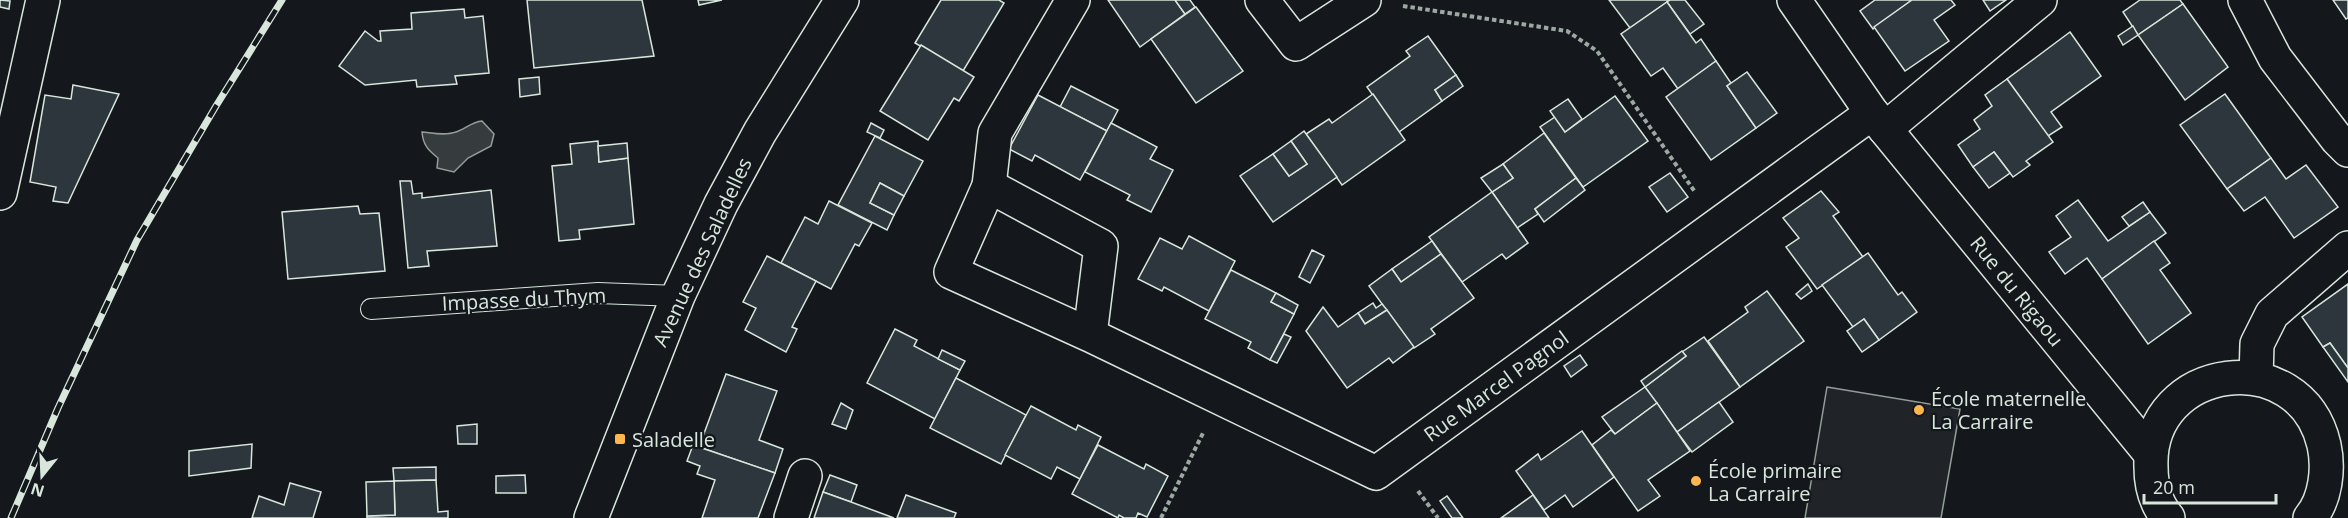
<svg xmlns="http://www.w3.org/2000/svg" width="2348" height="518" viewBox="0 0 2348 518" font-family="'Open Sans',sans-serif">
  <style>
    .green { fill: #202428; stroke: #939e99; stroke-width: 1.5 }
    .water { fill: #363b3e; stroke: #939e99; stroke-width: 1.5 }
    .building { fill: #2c363c; stroke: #d8e6dc; stroke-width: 1.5 }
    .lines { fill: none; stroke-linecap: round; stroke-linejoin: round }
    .service-casing { stroke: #d8e6dc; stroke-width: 22 }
    .minor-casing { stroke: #d8e6dc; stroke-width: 36 }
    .path { stroke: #9da8a2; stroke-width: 4; stroke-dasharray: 4.5 3; stroke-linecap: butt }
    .service { stroke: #14181c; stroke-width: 20 }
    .minor { stroke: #14181c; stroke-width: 33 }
    .rail-casing { stroke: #d8e6dc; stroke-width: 7 }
    .rail { stroke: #14181c; stroke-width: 4.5; stroke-dasharray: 14; stroke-linecap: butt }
    .poi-dot { fill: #ffb74d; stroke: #14181c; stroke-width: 2 }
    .labels { text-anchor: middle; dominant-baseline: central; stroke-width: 4.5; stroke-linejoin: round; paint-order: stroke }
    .street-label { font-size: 20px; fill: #d8e6dc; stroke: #14181c }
    .poi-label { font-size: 20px; fill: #d8e6dc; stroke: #14181c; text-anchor: start }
  </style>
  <rect width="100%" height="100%" fill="#14181c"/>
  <path class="green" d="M1827 387 1960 409 1941 518H1805Z"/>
  <path class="water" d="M482 121 494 134 491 146 468 158 454 172 437 168 438 158C428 150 423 145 422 132 433 133 445 136 456 132 465 129 472 122 482 121Z"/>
  <g class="building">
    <path d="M0 0 10 1 9 9 0 7Z"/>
    <path d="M527 0H642L654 56 534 68Z"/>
    <path d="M698 0H722L699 5Z"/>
    <path d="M941 0H999L1004 3 963 71 915 43Z"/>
    <path d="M1108 0H1175L1185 14 1140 47Z"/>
    <path d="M1175 0H1190L1195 7 1185 14Z"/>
    <path d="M1609 0H1670L1630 28Z"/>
    <path d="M1670 0H1685L1704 24 1690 34 1667 2Z"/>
    <path d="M1875 0H1912L1873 29 1860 11Z"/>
    <path d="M1912 0H1951L1955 5 1934 20 1949 41 1905 71 1874 27Z"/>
    <path d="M1983 0H2006L1990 11Z"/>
    <path d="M2140 0H2180L2183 4 2138 35 2123 12Z"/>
    <path d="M2333 0H2348V18L2346 19Z"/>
    <path d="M1667 2 1696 43 1701 39 1716 61 1678 89 1663 68 1651 76 1621 34Z"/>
    <path d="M2183 4 2228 67 2185 100 2138 35Z"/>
    <path d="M1196 7 1243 71 1196 103 1151 39Z"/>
    <path d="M464 9 465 18 483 16 489 73 455 76 457 84 417 87 416 80 365 85 339 66 365 31 378 41H381L380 31 412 29 411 13Z"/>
    <path d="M2133 26 2138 35 2123 45 2118 36Z"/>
    <path d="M2070 32 2101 76 2051 112 2062 127 2048 136 2007 79Z"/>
    <path d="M1428 36 1456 75 1435 90 1442 101 1399 132 1367 87 1410 56 1406 51Z"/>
    <path d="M921 45 974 77 959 101 954 98 928 140 880 111Z"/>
    <path d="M1716 61 1731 83 1727 86 1756 128 1711 160 1666 97Z"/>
    <path d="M1747 72 1777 113 1756 128 1727 86Z"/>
    <path d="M1456 75 1463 86 1442 101 1435 90Z"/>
    <path d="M539 77 540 94 520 97 519 79Z"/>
    <path d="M2007 79 2053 142 2026 161 2030 165 2013 177 1994 152 1973 167 1958 145 1980 129 1974 120 1992 106 1985 95Z"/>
    <path d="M73 85 119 94 68 203 53 201 56 187 30 182 45 95 71 99Z"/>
    <path d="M1071 86 1118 110 1107 131 1060 107Z"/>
    <path d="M1373 94 1405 140 1342 185 1306 134 1329 119 1332 123Z"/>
    <path d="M2225 94 2271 158 2227 189 2180 125Z"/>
    <path d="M1038 95 1107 131 1080 180 1035 155 1032 161 1009 149Z"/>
    <path d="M1615 96 1648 141 1583 187 1540 127 1555 117 1565 132Z"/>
    <path d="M1568 99 1582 119 1565 132 1550 111Z"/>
    <path d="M871 123 884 130 880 138 867 132Z"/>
    <path d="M1111 123 1157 147 1150 159 1173 170 1151 212 1127 200 1130 195 1085 172Z"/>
    <path d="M1304 131 1337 177 1273 222 1240 176 1273 154 1289 176 1307 164 1291 141Z"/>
    <path d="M1544 133 1576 178 1535 209 1538 214 1517 228 1492 192 1513 178 1503 164Z"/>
    <path d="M875 136 923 161 904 196 880 183 870 203 894 215 887 230 838 205Z"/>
    <path d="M598 141 599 162 628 158 634 224 579 230 580 239 559 241 552 166 572 164 570 144Z"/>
    <path d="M1291 141 1307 164 1289 176 1273 154Z"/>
    <path d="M627 143 628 158 599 162 598 146Z"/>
    <path d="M1994 152 2010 173 1989 188 1973 167Z"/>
    <path d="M2271 158 2286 179 2306 165 2338 207 2294 238 2265 197 2244 211 2227 189Z"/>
    <path d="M1503 164 1513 178 1492 192 1481 178Z"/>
    <path d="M1670 173 1688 197 1667 212 1649 187Z"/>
    <path d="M1576 178 1585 190 1544 222 1535 209Z"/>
    <path d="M400 181H411L413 194 422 193V198L491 190 497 246 427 251 429 266 408 268Z"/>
    <path d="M880 183 904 196 894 215 870 203Z"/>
    <path d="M1821 191 1839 212 1833 216 1863 257 1817 289 1786 247 1799 238 1783 218Z"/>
    <path d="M1492 192 1528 243 1506 259 1502 254 1462 282 1429 237Z"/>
    <path d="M2078 200 2108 241 2150 212 2166 233 2102 279 2087 258 2065 274 2049 252 2071 237 2056 216Z"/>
    <path d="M829 201 872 223 859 246 855 244 831 289 781 263 805 217 818 224Z"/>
    <path d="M2143 202 2150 212 2129 226 2122 217Z"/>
    <path d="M358 206 360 214 379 213 385 271 288 279 282 212Z"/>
    <path d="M1189 236 1235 261 1209 311 1164 287 1162 291 1138 279 1160 238 1182 249Z"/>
    <path d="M1432 241 1441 254 1401 282 1392 269Z"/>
    <path d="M2154 241 2170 263 2160 270 2191 313 2148 344 2102 279Z"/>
    <path d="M1312 250 1324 256 1310 283 1299 277Z"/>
    <path d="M1868 253 1898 295 1902 292 1917 312 1879 340 1864 319 1853 327 1822 285Z"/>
    <path d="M1441 254 1474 298 1431 329 1435 334 1414 348 1369 286 1392 269 1401 282Z"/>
    <path d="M767 256 816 281 792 327 797 329 786 352 745 330 756 308 743 302Z"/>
    <path d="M1231 270 1276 293 1271 302 1294 314 1270 360 1248 348 1251 342 1205 319Z"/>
    <path d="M1808 284 1812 291 1801 299 1796 294Z"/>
    <path d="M2348 284V368L2330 343 2323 347 2302 317Z"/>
    <path d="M1767 291 1804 341 1740 387 1708 341 1748 312 1745 307Z"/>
    <path d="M1276 293 1298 305 1294 314 1271 302Z"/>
    <path d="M1373 303 1376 308 1382 304 1387 310 1365 324 1358 313Z"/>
    <path d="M1323 307 1338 327 1358 313 1365 324 1387 310 1414 347 1393 363 1389 358 1347 388 1306 331Z"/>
    <path d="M1864 319 1879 340 1862 352 1847 331Z"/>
    <path d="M895 329 917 340 914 346 960 370 935 419 867 383Z"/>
    <path d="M1284 334 1291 337 1277 363 1270 360Z"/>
    <path d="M1704 337 1740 387 1677 432 1645 387 1686 356 1682 352Z"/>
    <path d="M2330 343 2348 368V382L2323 347Z"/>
    <path d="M942 350 965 361 960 370 938 359Z"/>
    <path d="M1682 351 1686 356 1645 387 1641 381Z"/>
    <path d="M1580 355 1587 365 1571 377 1564 366Z"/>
    <path d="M726 374 777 391 759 440 783 449 775 473 699 447Z"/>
    <path d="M956 378 1026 415 1001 464 930 428Z"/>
    <path d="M1645 387 1657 403 1615 434 1602 417Z"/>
    <path d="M1719 402 1733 422 1692 452 1677 432Z"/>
    <path d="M841 403 853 410 846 429 832 424Z"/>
    <path d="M1657 403 1690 451 1648 480 1660 496 1638 511 1592 445 1611 430 1615 434Z"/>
    <path d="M1031 406 1076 430 1078 425 1101 437 1080 479 1057 467 1051 479 1005 455Z"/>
    <path d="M477 424V444H458L457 426Z"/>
    <path d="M1582 431 1614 477 1573 507 1565 495 1544 510 1516 471 1538 454 1541 460Z"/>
    <path d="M252 444 251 468 189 476V451Z"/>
    <path d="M693 445 775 473 758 518H702L715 480 697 474 700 466 687 461Z"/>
    <path d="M1098 445 1144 469 1146 464 1168 476 1147 517 1138 513 1136 518H1124L1119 515 1118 518 1072 494Z"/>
    <path d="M436 467V480L394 481 393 468Z"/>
    <path d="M525 475 526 493H496V476Z"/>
    <path d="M830 475 857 485 851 502 823 492Z"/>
    <path d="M436 480 438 512 448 511V518H367V516L395 515 394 481Z"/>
    <path d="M394 481 395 515 367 516 366 482Z"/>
    <path d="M290 483 321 492 313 518H252L259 496 284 505Z"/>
    <path d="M823 492 851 502 894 518H814Z"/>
    <path d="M906 495 956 513 954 518H897Z"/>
    <path d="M1533 495 1549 518H1501Z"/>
    <path d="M1447 496 1463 518H1452L1440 501Z"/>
  </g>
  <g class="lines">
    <g class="service-casing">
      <path id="service" d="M371 309 598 293 678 296"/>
    </g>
    <g class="minor-casing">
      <g id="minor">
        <path d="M1262 0 1296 44 1364 0"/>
        <path d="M1794 0 1872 113 2150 453"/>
        <path d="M2245 0 2275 58 2337 139 2348 150"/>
        <path d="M1885 129 2040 0"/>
        <path d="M989 186 995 133 1073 0"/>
        <path d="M0 193 43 0"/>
        <path d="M1090 335 1101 246 989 186 951 272 1090 335 1376 473 1872 113"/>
        <path d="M2256 378 2257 344 2272 314 2348 248"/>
        <path d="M591 518 678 296 721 204 760 132 842 0"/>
        <path d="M791 518 805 476"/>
        <path d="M2168 518C2156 504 2151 485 2151 467 2147 363 2300 342 2324 445 2329 468 2326 499 2310 518"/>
      </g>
    </g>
    <g class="path">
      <path d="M1403 6 1567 31 1597 51 1695 192"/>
      <path d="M1418 491 1438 518"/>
      <path d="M1161 518 1203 433"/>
    </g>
    <use href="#service" class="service"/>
    <use href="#minor" class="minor"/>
    <g class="rail-casing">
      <path id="rail" d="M11 518 58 408 137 240 216 106 282 0"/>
    </g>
    <use href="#rail" class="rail"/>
  </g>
  <g class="poi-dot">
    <circle cx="1919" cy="410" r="6"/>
    <rect x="614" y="433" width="12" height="12" rx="3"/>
    <circle cx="1696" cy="481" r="6"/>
  </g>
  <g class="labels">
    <g class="street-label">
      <text transform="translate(702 252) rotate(-65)">Avenue des Saladelles</text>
      <text transform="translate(2017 291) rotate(51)">Rue du Rigaou</text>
      <text transform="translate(524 299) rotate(-3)">Impasse du Thym</text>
      <text transform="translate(1496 386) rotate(-36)">Rue Marcel Pagnol</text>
    </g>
    <g class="poi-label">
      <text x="1931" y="398">École maternelle<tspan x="1931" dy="23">La Carraire</tspan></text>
      <text x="632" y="439">Saladelle</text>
      <text x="1708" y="470">École primaire<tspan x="1708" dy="23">La Carraire</tspan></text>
    </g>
  </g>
  <g transform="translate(42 476) rotate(198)" stroke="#14181c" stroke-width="4.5" paint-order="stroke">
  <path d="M0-4.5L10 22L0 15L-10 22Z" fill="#d8e6dc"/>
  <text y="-9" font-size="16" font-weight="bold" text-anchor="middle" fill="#d8e6dc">N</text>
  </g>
  <path d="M2144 494v9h132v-9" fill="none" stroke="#d8e6dc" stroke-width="3"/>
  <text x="2153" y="494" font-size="18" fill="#d8e6dc" stroke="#14181c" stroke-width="4.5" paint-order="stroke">20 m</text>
</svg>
